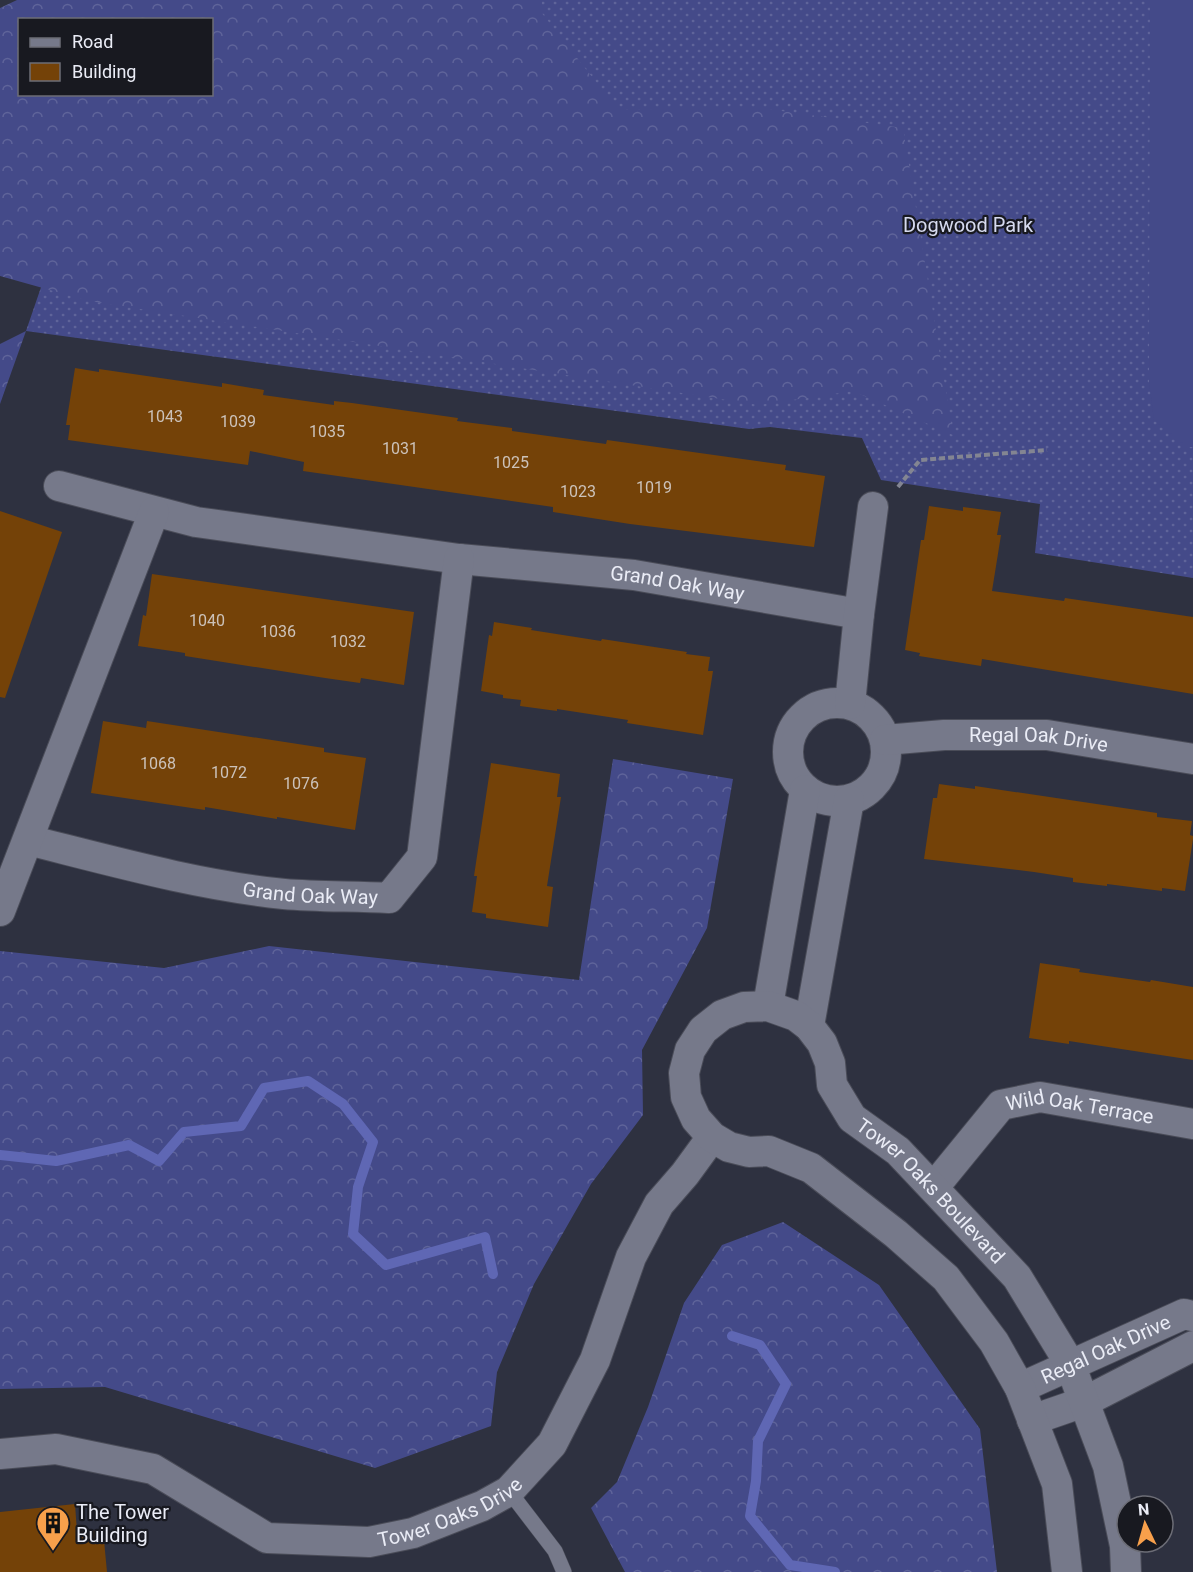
<svg xmlns="http://www.w3.org/2000/svg" width="1193" height="1572" viewBox="0 0 1193 1572" font-family="Roboto,sans-serif">
  <style>
    .grass { fill: url(#grass-dots) }
    .forest { fill: url(#forest-crowns); fill-rule: evenodd }
    .garden { fill: #444a89 }
    .lines { fill: none; stroke-linecap: round; stroke-linejoin: round }
    .stream { stroke: #5f67b4; stroke-width: 10 }
    .building { fill: #744208 }
    .lane-casing { stroke: #4a4c58; stroke-width: 16 }
    .street-casing { stroke: #4a4c58; stroke-width: 32 }
    .path { stroke: #838592; stroke-width: 4; stroke-dasharray: 6 3; stroke-linecap: butt }
    .lane { stroke: #76798a; stroke-width: 15 }
    .street { stroke: #76798a; stroke-width: 30 }
    .labels { text-anchor: middle; dominant-baseline: central; stroke-width: 4.5; stroke-linejoin: round; paint-order: stroke }
    .number-label { font-size: 16px; fill: #ccc2ba }
    .park-label { font-size: 20px; fill: #d6daef; stroke: #181920 }
    .street-label { font-size: 20px; fill: #eaecf6; stroke: #181920 }
    .poi-label { font-size: 20px; fill: #eaecf6; stroke: #181920; text-anchor: start }
  </style>
  <defs>
    <pattern id="grass-dots" width="8" height="8" patternUnits="userSpaceOnUse" patternTransform="scale(1.5)"><rect width="8" height="8" fill="#444a89"/><path d="M2 2h.1M6 6h.1" fill="none" stroke="#5f649a" stroke-width="1.8" stroke-linecap="round"/></pattern>
    <pattern id="forest-crowns" width="20" height="18" patternUnits="userSpaceOnUse" patternTransform="scale(1.5)"><rect width="20" height="18" fill="#444a89"/><path d="M2 6a3 3 0 1 1 6 0M12 15a3 3 0 1 1 6 0" fill="none" stroke="#5f649a"/></pattern>
  </defs>
  <rect width="100%" height="100%" fill="#2e3140"/>
  <path class="grass" d="M140 0H1193V578L1035 553 1040 504 881 480 862 438 770 427 749 429 26 331 107 95 212 94V20Z"/>
  <g class="forest">
    <path d="M17 0H542L541 12 618 110 753 107 903 128 953 435 853 391 759 405 89 301 0 276V8ZM20 20H212V94H20Z"/>
    <path d="M26 331 0 404V344Z"/>
    <path d="M613 759 733 779 707 928 642 1050 643 1115 591 1184 534 1284 497 1372 491 1426 375 1468 105 1387 0 1389V951L164 968 269 946 579 980Z"/>
    <path d="M783 1222 879 1285 980 1429 997 1572H625L591 1508 617 1482 648 1407 684 1303 722 1245Z"/>
  </g>
  <path class="garden" d="M1150 0H1193V447H1187L1154 420 1149 382Z"/>
  <g class="lines">
    <g class="stream">
      <path d="M0 1155 56 1161 129 1145 159 1161 184 1132 241 1126 264 1088 308 1081 343 1104 373 1142 358 1187 353 1234 386 1265 485 1237 493 1274"/>
      <path d="M732 1336 760 1345 786 1384 758 1441 756 1481 750 1516 790 1565 835 1572"/>
    </g>
  </g>
  <g class="building">
    <path d="M75 368 99 372V369L222 387V383L264 390 263 395 334 405V401L352 403 458 418 457 421 512 428V431L606 444 607 440 786 465 785 470 825 476 814 547 630 524 553 512V507L303 471 304 462 250 451 248 465 68 440 70 425H66Z"/>
    <path d="M929 506 963 511V507L1001 512 997 535H1001L992 591 1064 601 1065 598 1193 617V694L982 659 981 666 919 656 920 653 905 650 921 540H924Z"/>
    <path d="M0 511 62 532 5 698 0 697Z"/>
    <path d="M152 574 414 612 404 685 361 678 360 683 325 678 185 656V653L138 646 143 615 146 616Z"/>
    <path d="M494 622 532 628 531 630 601 641 602 639 687 652 686 654 710 657 708 671H713L703 735 627 723 628 720 557 709V711L520 706 521 700 503 698V695L481 691 489 635 492 636Z"/>
    <path d="M103 721 146 728 147 721 324 748V752L366 758 355 830 277 817V819L205 807V810L91 793Z"/>
    <path d="M491 763 560 774 557 797H561L547 886 553 887 548 927 486 918V914L472 912 477 876H474Z"/>
    <path d="M939 784 975 789V786L1157 813V817L1192 821 1190 835 1193 836V839L1185 891 1162 888V891L1107 884V886L1073 882V878L1034 872 924 859 933 798H937Z"/>
    <path d="M1040 963 1080 969 1079 972 1150 982 1151 980 1193 987V1060L1069 1041V1044L1029 1038Z"/>
    <path d="M75 1504 77 1532 103 1530 107 1572H0V1512Z"/>
  </g>
  <g class="lines">
    <g class="lane-casing">
      <path id="lane" d="M509 1491 555 1551 564 1572"/>
    </g>
    <g class="street-casing">
      <g id="street">
        <path id="s1" d="M59 486 196 522 459 559 634 575 859 614"/>
        <circle cx="837" cy="752" r="49"/>
        <path d="M850 704 859 614 873 507"/>
        <path id="s2" d="M885 740 944 735H1047L1193 759"/>
        <path id="s3" d="M28 840C112 861 197 885 284 894 318 897 354 896 389 898L422 857 459 559"/>
        <path d="M0 911 154 512"/>
        <path d="M768 1006 805 790"/>
        <path d="M809 1026 849 800"/>
        <path id="s4" d="M934 1187 1001 1105 1040 1097 1193 1124"/>
        <path id="s5" d="M1020 1388 1184 1314 1193 1316"/>
        <path d="M1032 1420 1084 1402 1193 1346"/>
        <path id="s6" d="M0 1454 56 1449 153 1469 267 1538 369 1542 413 1533 482 1506 509 1491 552 1444 595 1360 631 1257 659 1204 685 1174 712 1137"/>
        <path id="s7" d="M1067 1572 1057 1484 1020 1388 994 1342 946 1278 896 1234 811 1168 769 1151 749 1152 729 1147 712 1137 696 1119 686 1097 684 1073 690 1050 703 1030 722 1015 744 1007 768 1006 796 1016 809 1026 822 1043 830 1063 832 1085 852 1118 898 1151 1017 1277 1070 1364 1084 1402 1108 1466 1125 1546 1126 1572"/>
      </g>
    </g>
    <path class="path" d="M898 487 920 460 1047 450"/>
    <use href="#lane" class="lane"/>
    <use href="#street" class="street"/>
  </g>
  <defs>
    <g id="building-pin" transform="scale(1.725)"><path d="M0 17L-7.5 6A9.5 9.5 0 1 1 7.5 6Z" fill="#f8a04b" stroke="#181920"/><path d="M-4-6H4V6H1V3H-1V6H-4ZM-2.5-4.3h1.7v1.8h-1.7ZM.8-4.3h1.7v1.8H.8ZM-2.5-1h1.7V.8h-1.7ZM.8-1h1.7V.8H.8Z" fill="#111"/></g>
  </defs>
  <g fill-rule="evenodd">
    <use href="#building-pin" x="53" y="1523"/>
  </g>
  <g class="labels">
    <g class="number-label">
      <text x="165" y="416">1043</text>
      <text x="238" y="421">1039</text>
      <text x="327" y="431">1035</text>
      <text x="400" y="448">1031</text>
      <text x="511" y="462">1025</text>
      <text x="654" y="487">1019</text>
      <text x="578" y="491">1023</text>
      <text x="207" y="620">1040</text>
      <text x="278" y="631">1036</text>
      <text x="348" y="641">1032</text>
      <text x="158" y="763">1068</text>
      <text x="229" y="772">1072</text>
      <text x="301" y="783">1076</text>
    </g>
    <g class="park-label">
      <text x="968" y="225">Dogwood Park</text>
    </g>
    <g class="street-label">
      <text stroke="none"><textPath href="#s1" startOffset="627">Grand Oak Way</textPath></text>
      <text stroke="none"><textPath href="#s2" startOffset="154">Regal Oak Drive</textPath></text>
      <text stroke="none"><textPath href="#s3" startOffset="288">Grand Oak Way</textPath></text>
      <text stroke="none"><textPath href="#s4" startOffset="186">Wild Oak Terrace</textPath></text>
      <text stroke="none"><textPath href="#s7" startOffset="1053">Tower Oaks Boulevard</textPath></text>
      <text stroke="none"><textPath href="#s5" startOffset="94">Regal Oak Drive</textPath></text>
      <text stroke="none"><textPath href="#s6" startOffset="477">Tower Oaks Drive</textPath></text>
    </g>
    <g class="poi-label">
      <text x="76" y="1512">The Tower<tspan x="76" dy="23">Building</tspan></text>
    </g>
  </g>
  <rect x="18" y="18" width="195" height="78" fill="#181920" stroke="#6c6d76" stroke-width="1.5"/>
  <rect x="30" y="38" width="30" height="9" fill="#76798a" stroke="#6c6d76" stroke-width="1.5"/>
  <text x="72" y="48" font-size="18" fill="#eaecf6">Road</text>
  <rect x="30" y="63" width="30" height="18" fill="#744208" stroke="#6c6d76" stroke-width="1.5"/>
  <text x="72" y="78" font-size="18" fill="#eaecf6">Building</text>
  <g transform="translate(1145 1524) rotate(355)"><circle r="28" fill="#181920" stroke="#6c6d76" stroke-width="1.5"/>
  <path d="M0-4.5L10 22L0 15L-10 22Z" fill="#f8a04b"/>
  <text y="-9" font-size="16" font-weight="bold" text-anchor="middle" fill="#eaecf6">N</text>
  </g>
</svg>
